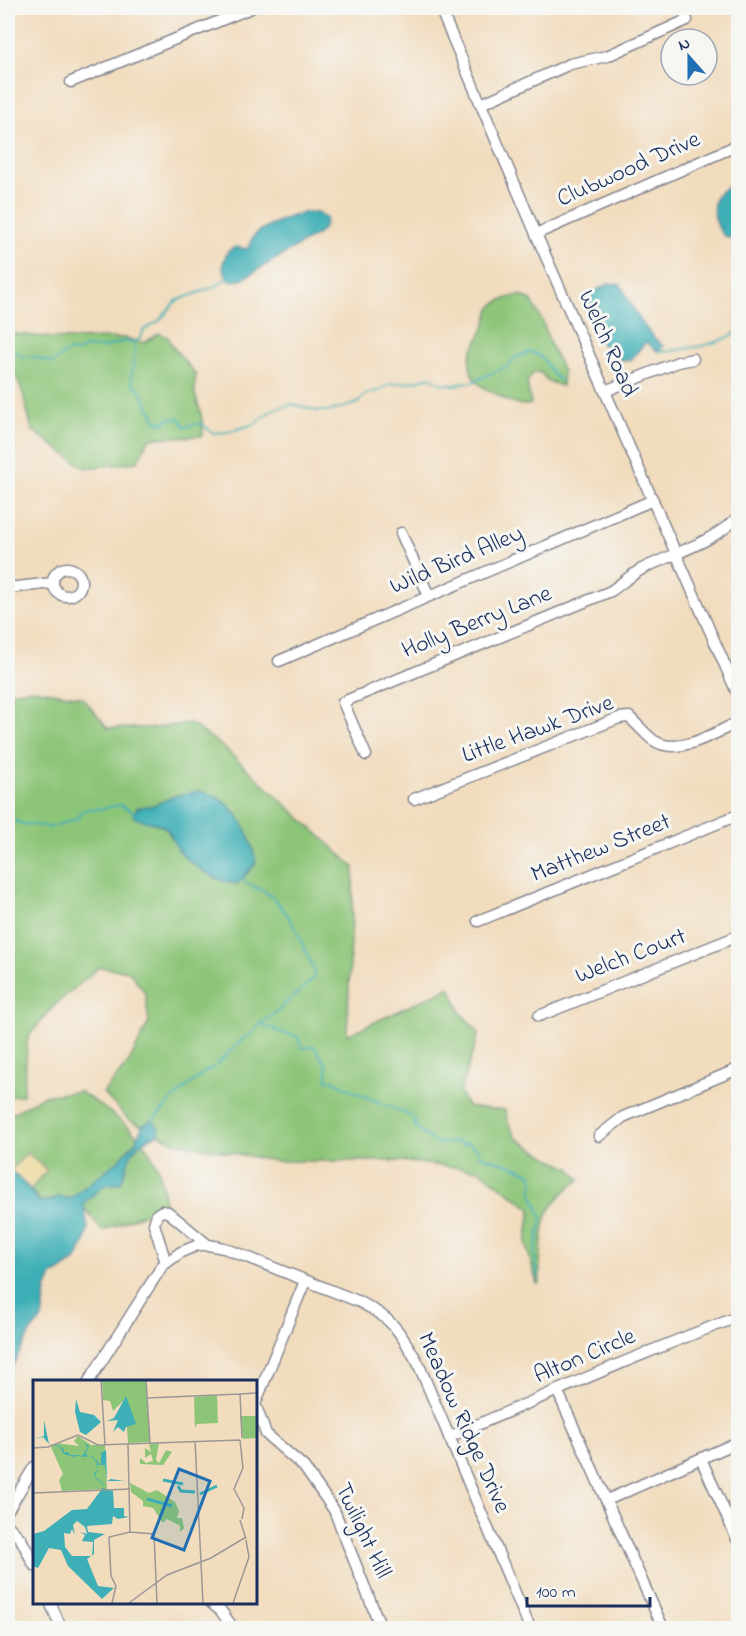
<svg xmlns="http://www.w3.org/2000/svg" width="746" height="1636" viewBox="0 0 746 1636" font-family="'Indie Flower',sans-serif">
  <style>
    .green { fill: #8dc578; stroke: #547a6b; stroke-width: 1.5; fill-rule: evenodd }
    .sand { fill: #eeda9e; stroke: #84847e; stroke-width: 1.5 }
    .water { fill: #3eafb6; stroke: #2c6f8a; stroke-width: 1.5 }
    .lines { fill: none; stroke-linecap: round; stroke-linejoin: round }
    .stream { stroke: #3eafb6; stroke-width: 2 }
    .minor-casing { stroke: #86868e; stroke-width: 13 }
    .minor { stroke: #fff; stroke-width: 10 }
    .labels { text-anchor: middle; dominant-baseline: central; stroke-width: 6; stroke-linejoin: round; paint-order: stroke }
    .street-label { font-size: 24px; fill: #1b2f5e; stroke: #f6f6f2 }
    .inset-river { fill: none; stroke: #3eafb6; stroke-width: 3 }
    .inset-road { fill: none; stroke: #9b9797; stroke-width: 1.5 }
    .view { fill: #1f6fb2; fill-opacity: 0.15; stroke: #1f6fb2; stroke-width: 3 }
    .inset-edge { fill: none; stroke: #1b2f5e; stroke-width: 3 }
  </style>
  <rect width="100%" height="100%" fill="#f6f6f2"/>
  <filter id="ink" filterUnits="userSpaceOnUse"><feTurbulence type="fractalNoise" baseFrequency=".0167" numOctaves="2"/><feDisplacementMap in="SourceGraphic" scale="12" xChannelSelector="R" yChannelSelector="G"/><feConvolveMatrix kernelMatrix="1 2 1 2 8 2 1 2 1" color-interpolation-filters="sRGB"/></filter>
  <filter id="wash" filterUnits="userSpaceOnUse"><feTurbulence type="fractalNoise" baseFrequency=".008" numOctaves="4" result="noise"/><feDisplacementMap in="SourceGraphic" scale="24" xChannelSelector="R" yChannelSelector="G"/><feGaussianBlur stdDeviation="1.35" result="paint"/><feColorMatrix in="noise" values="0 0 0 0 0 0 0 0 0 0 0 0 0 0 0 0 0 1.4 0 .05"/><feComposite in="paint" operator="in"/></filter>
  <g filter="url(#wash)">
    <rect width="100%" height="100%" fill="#f1dcbd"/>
    <g class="green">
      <path d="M521 295 532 301 543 322 550 344 563 372 562 386 548 381 541 373 534 372 527 382 531 404C520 408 506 400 496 394 487 389 476 385 472 374 464 356 479 341 485 326 487 320 488 313 491 308 498 299 510 297 521 295Z"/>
      <path d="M8 333 64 339 125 338 144 343 159 333 168 337 173 347 196 375C191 395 200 403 202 420 203 425 203 431 203 436L150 438 137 462 85 468 32 430 23 393 10 362 8 361Z"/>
      <path d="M33 689 82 697 108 728H155L190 723 222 746 354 867 347 1035 450 987 461 1013 479 1033 460 1092 468 1107 505 1110 508 1122 516 1138 554 1161 570 1168 580 1180C568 1187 556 1199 549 1211 542 1224 539 1267 540 1283L537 1284 526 1244 531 1209 479 1170 400 1161H274L174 1142 129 1120 103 1093 129 1062 149 1022 145 993 129 971 99 967 54 1006 28 1037 23 1095 8 1097V792L11 780 8 770V692ZM200 791C240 800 242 831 255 865L237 884 215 878 198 866 179 851 166 828 154 823 137 808 154 805 175 796Z"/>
      <path d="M79 1091C109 1111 144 1133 158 1168 162 1179 163 1193 165 1205L102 1231C84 1206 75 1189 42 1202L8 1167V1116L43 1096Z"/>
    </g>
    <path class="sand" d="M27 1153 47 1170 30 1190 10 1171Z"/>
    <g class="water">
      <path d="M738 181V237C738 237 730 238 729 238 717 236 711 208 715 199 719 190 731 186 738 181Z"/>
      <path d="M307 212 318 213 326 218C325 231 320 234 309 239L241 280 230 281C220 267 221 266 228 251L236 247 247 249C250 245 251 240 254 236 264 225 293 215 307 212Z"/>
      <path d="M610 283 621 285C632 307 644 331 663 346L658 352 646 342 630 360H615L611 350C594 344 590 317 586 302L593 292Z"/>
      <path d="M200 791C235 799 250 830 256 863L237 884C218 882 189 865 178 849 173 843 172 834 167 829 158 820 142 824 133 816L137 808 154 805 175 796Z"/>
      <path d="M152 1120 159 1128 160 1133C130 1145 130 1155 121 1183L105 1185 87 1200 84 1205 88 1229 84 1245 74 1262 52 1276 46 1290 42 1319 32 1330 8 1374V1168L28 1187 38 1201 47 1202 59 1197 66 1199 72 1197 119 1160 135 1142 143 1125Z"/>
    </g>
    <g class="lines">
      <g class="stream">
        <path d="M130 343H133L135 349 131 380 132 384 138 387 156 421 163 423 168 419 179 418 185 427 201 423 213 433 227 432 255 424 272 410 293 404 317 411H331L358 403 364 395 380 390 390 384 412 382 430 377 442 384H450L454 386 464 382 470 383 508 366 515 358 529 352C548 355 546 373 560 380"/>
        <path d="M8 348 18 353 23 358 31 356 53 363 68 351 78 352 86 347 101 348 126 341 132 343 141 338 143 331 159 321 176 301 216 286 229 277"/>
        <path d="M660 348 663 352C687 348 719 346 738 331"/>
        <path d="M8 817 19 823 45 826 48 828 78 818 82 811 88 809H99L120 805 135 813"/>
        <path d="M261 1023 268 1028H274L278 1032 297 1036 302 1048 314 1046 327 1066V1080H333L359 1094 409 1115 415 1120V1127L434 1142 440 1144 457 1141 463 1145 468 1143 478 1149 479 1154 483 1157 512 1165 531 1174 534 1181 531 1190 542 1219 535 1252V1263L538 1279"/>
        <path d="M153 1121 173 1099 206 1071 213 1068 245 1037 254 1032 260 1024 272 1016 314 978V971C302 943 294 918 272 897 263 888 248 887 239 877"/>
      </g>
    </g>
  </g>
  <g filter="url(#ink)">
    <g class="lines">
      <g class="minor-casing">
        <g id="minor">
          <path d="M440 8 536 234 738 695"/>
          <path d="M71 82 251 8"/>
          <path d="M481 104 570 64 607 56 687 20"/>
          <path d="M536 234 738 145"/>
          <path d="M605 391 678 362 693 359"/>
          <path d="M401 533 429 596"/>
          <circle cx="67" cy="582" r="14"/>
          <path d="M8 588 53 583"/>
          <path d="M279 661 653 500"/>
          <path d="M366 755 343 702 611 591C621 584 631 575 642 569 674 553 712 543 738 517"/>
          <path d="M414 799 619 718 629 717C637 724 644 733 653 740 677 757 715 733 738 722"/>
          <path d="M478 921 738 815"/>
          <path d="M539 1016 738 936"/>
          <path d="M599 1136 623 1117 738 1069"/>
          <path d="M166 1263 154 1224 157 1214 162 1211 168 1212 208 1245 224 1248 360 1302C394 1320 399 1330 418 1363L530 1628"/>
          <path d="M89 1381 162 1266 181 1252 198 1245H208"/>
          <path d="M558 1392 663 1628"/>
          <path d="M255 1404 266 1434 304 1467 334 1510 381 1628"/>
          <path d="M255 1404 305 1281"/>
          <path d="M449 1437C545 1396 640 1353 738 1317"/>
          <path d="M701 1459 738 1541"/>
          <path d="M607 1500 738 1442"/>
          <path d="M8 1510 34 1467"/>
          <path d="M8 1526 21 1539 34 1565"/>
          <path d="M50 1602 61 1628"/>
          <path d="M210 1602 221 1611 233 1628"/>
        </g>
      </g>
      <use href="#minor" class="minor"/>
    </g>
  </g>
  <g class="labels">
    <g class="street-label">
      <text transform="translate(629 170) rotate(-24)">Clubwood Drive</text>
      <text transform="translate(607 344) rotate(66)">Welch Road</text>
      <text transform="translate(457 561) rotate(-23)">Wild Bird Alley</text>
      <text transform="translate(477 623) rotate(-22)">Holly Berry Lane</text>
      <text transform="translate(538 730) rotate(-20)">Little Hawk Drive</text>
      <text transform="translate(601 849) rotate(-22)">Matthew Street</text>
      <text transform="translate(631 957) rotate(-21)">Welch Court</text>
      <text transform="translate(585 1357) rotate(-23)">Alton Circle</text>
      <text transform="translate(463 1423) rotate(66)">Meadow Ridge Drive</text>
      <text transform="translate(362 1531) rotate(65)">Twilight Hill</text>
    </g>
  </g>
  <g transform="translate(33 1380)">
    <rect width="224" height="224" fill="#f1dcbd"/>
    <path d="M69 0H113L117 62 95 63 92 19 80 31 77 21 70 20ZM184 15 185 43 164 44 162 48 161 17ZM207 36H223V58L210 59ZM45 56 58 65H72L74 109 29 111 26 100 30 94 18 67 23 63 46 66 41 61ZM126 63 123 80 126 83 133 70 139 72 130 85 107 84V78L113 83 120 81 118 74 112 78V68L118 72 116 64ZM97 103 116 113 124 110 142 122 146 131 144 138H149L151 148 147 152V146L134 139 130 143 120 128 110 126V121L98 112Z" fill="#8dc578"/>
    <path d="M93 16 103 44 93 47 91 52 85 47 80 52 85 40 74 41 81 38ZM43 19 47 32 61 35 68 42 53 55 47 52 42 32ZM11 40 16 64 27 66 31 70V73L33 72 36 73V75H47L48 77 55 68 51 63 56 66 55 69 52 75 59 76 68 85V73L73 70 74 101 78 99 91 101 92 102 94 105 96 107 94 105 91 101H74L72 85H64L65 89 62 96 71 105 70 108 80 111 81 128H91V136L96 137 85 139 80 136 79 144 54 146 55 152 72 154 61 160V174L54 179 65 206 81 208 69 219 35 186 28 170 16 168 5 188 0 186V154L11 151 39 130 54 129 71 106 62 97 61 94 65 89 63 85 65 84 58 76 49 77 44 75 42 77 31 74 27 67 16 64 10 57 0 59 11 56ZM44 141 52 147 54 154 47 152 52 155 49 161 60 162 59 176H39L32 167 31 153 37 154 39 149 42 155 40 145Z" fill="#3eafb6" fill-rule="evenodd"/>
    <path class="inset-river" d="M130 100 150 104M145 106 148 111 162 112M167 114 184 106M114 119 139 126"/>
    <path class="inset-road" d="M68 0 72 65M113 0 117 63M114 18 207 14M209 58 207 14 224 13M207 60 210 88 201 109 211 128 209 139M162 61 170 223M95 64 97 152M0 68 15 67 45 55 65 65 207 60M0 113 97 109M207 140 213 159M79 223 83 206 78 196 76 157 97 152 121 154 124 223M96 223 134 195 178 178 213 157M200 223 216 177 213 160"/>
    <path class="view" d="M146 89 177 101 151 170 119 158Z"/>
    <rect width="224" height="224" class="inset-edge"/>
  </g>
  <rect width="746" height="1636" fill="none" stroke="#f6f6f2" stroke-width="30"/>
  <g transform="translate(689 57) rotate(339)"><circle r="28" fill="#f6f6f2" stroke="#9ea6b7" stroke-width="1.5"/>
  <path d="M0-4.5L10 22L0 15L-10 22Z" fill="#1f6fb2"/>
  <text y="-9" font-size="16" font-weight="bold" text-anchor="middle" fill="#1b2f5e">N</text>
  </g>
  <path d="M527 1597v9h123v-9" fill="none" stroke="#1b2f5e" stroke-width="3"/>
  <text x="536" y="1597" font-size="18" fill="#1b2f5e" stroke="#f6f6f2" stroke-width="4.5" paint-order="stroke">100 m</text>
</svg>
